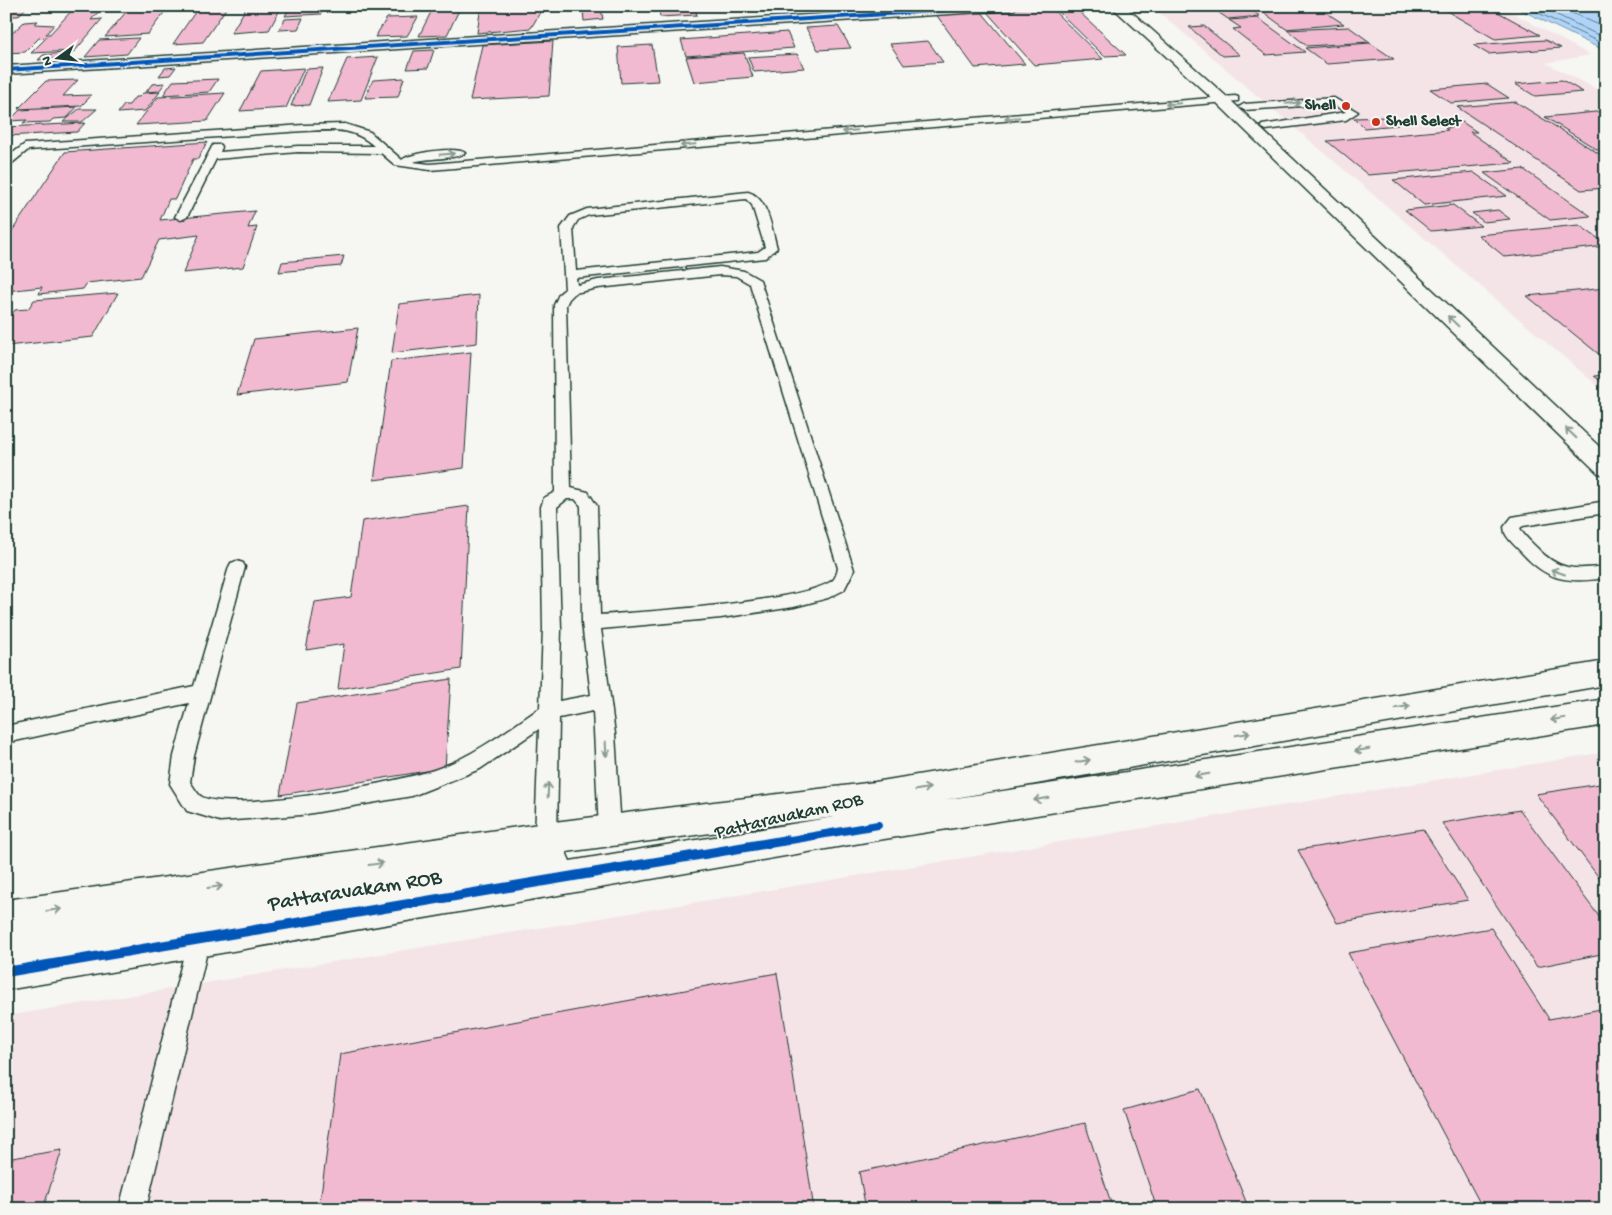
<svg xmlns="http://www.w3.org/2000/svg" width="1612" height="1215" viewBox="0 0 1612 1215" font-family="'Gochi Hand',sans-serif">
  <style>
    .built { fill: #f4e4e8 }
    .water { fill: #b0d4f9; stroke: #7698aa }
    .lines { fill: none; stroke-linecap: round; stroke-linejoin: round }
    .shore { stroke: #597983; stroke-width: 1 }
    .building { fill: #f1bad0; stroke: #1f3d34 }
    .lane-casing { stroke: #1f3d34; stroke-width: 3 }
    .street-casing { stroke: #1f3d34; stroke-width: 3 }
    .secondary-casing { stroke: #1f3d34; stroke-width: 3 }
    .lane { fill: #f6f6f2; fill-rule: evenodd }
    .street { fill: #f6f6f2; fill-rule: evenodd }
    .secondary { fill: #f6f6f2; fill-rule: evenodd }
    .cycleway-far2-casing { stroke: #f6f6f2; stroke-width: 5.5 }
    .cycleway-far1-casing { stroke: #f6f6f2; stroke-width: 11 }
    .cycleway-casing { stroke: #f6f6f2; stroke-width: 13 }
    .cycleway-far2 { stroke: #0057b8; stroke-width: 4 }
    .cycleway-far1 { stroke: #0057b8; stroke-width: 8 }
    .cycleway { stroke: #0057b8; stroke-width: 10 }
    .oneway { stroke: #8a9a93 }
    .poi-dot { fill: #c8321e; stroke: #f6f6f2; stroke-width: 2 }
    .labels { text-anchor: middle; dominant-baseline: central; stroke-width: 4; stroke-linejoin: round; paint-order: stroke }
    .far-poi-label { font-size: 16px; font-weight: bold; fill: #1f3d34; stroke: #f6f6f2; text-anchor: end }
    .street-label { font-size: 19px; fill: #1f3d34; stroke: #f6f6f2 }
    .near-street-label { font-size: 22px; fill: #1f3d34; stroke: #f6f6f2 }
  </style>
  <rect width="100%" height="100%" fill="#f6f6f2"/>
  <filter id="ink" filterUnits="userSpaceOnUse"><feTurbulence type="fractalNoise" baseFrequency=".02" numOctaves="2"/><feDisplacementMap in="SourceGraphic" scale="10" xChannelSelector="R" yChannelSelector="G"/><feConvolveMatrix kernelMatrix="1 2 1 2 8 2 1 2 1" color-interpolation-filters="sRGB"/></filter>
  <g filter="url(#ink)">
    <g class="built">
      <path d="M1152 6H1500L1590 55 1546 63 1606 94V393Z"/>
      <path d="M1606 752V1209H6V1016Z"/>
    </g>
    <path class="water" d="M1513 6H1606V47L1599 48Z"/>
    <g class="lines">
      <g class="shore">
        <path d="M1524 6 1599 42H1606"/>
        <path d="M1539 6 1600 36H1606"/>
        <path d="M1556 6 1606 28"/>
      </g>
    </g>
    <g class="building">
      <path d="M28 6 18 16H6V11L11 7Z"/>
      <path d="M76 6H128L102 8 91 20 102 19 75 51 31 53 47 37 39 38 25 52 6 53V39L24 22 38 21 35 24 54 25 46 34H50Z"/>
      <path d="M131 6H169L148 34 105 37Z"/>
      <path d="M282 6 269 30 231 33 246 8Z"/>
      <path d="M291 6H326L321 14 285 16Z"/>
      <path d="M330 6H352L351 10 327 11Z"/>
      <path d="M434 6H461L447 35 419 36Z"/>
      <path d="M481 6H544L531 28 477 33Z"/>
      <path d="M1049 6 1103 59 1034 65 986 11Z"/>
      <path d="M1438 6H1487L1540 35 1495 39Z"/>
      <path d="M227 7 203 42 173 44 198 8Z"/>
      <path d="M1246 7 1260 16 1228 19 1215 10Z"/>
      <path d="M695 8 697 15 660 17 659 10Z"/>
      <path d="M1319 8 1344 24 1286 29 1263 12Z"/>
      <path d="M601 9 603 19 584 21 583 11Z"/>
      <path d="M1076 9 1126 55 1104 56 1057 10Z"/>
      <path d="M980 10 1025 64 975 68 935 13Z"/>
      <path d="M418 17 407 36 375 37 387 18Z"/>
      <path d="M303 18 298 29 279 30 285 19Z"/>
      <path d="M1258 18 1305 52 1266 55 1233 29 1241 28 1229 20Z"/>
      <path d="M838 26 851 48 818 50 806 28Z"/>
      <path d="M1204 26 1240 55 1223 56 1189 27Z"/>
      <path d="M1349 27 1370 42 1307 46 1287 30Z"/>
      <path d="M787 32 794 48 686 56 681 40Z"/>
      <path d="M139 38 127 54 85 57 99 40Z"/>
      <path d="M1545 40 1561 48 1488 54 1473 45Z"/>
      <path d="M553 41 549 96 470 100 482 45Z"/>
      <path d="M928 41 943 62 904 65 890 44Z"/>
      <path d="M1370 43 1394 59 1327 64 1305 48Z"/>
      <path d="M652 45 658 81 621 83 618 47Z"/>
      <path d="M434 50 428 68 407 69 414 51Z"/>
      <path d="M73 52 69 58 38 60 43 55Z"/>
      <path d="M744 53 753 77 694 82 686 57Z"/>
      <path d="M797 54 804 68 754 72 748 57Z"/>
      <path d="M378 57 361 100 328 102 347 59Z"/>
      <path d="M176 67 170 75 159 76 165 68Z"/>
      <path d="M304 68 286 108 240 111 261 71Z"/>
      <path d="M323 68 309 105 291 106 306 69Z"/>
      <path d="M404 78 398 97 365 98 373 80Z"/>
      <path d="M218 79 209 92 163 95 173 81Z"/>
      <path d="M78 80 63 96 92 95 81 106 18 109 46 81Z"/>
      <path d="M1562 80 1583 92 1535 96 1515 84Z"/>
      <path d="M165 83 159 91 146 92 152 84Z"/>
      <path d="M1487 84 1509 98 1451 103 1430 89Z"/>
      <path d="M160 92 145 111 118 113 124 105H129L135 97H139L143 93Z"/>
      <path d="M225 93 207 121 136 125 158 97Z"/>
      <path d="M1516 102 1606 158V188L1581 190 1457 107Z"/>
      <path d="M77 107 67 118 53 119 50 122 23 123 27 120 9 121 20 110Z"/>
      <path d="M79 109H97L82 122H63Z"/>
      <path d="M1606 111V155L1545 117Z"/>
      <path d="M1388 117 1398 125 1364 128 1354 118Z"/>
      <path d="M1462 122 1477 132H1470L1514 163 1368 175 1327 141 1448 130 1445 128 1456 127 1450 123Z"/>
      <path d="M85 123 77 132 6 136V127Z"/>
      <path d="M207 142 198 159H193L175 199H169L160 220 255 211 248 228 257 227 243 267 183 273 199 235 159 240 141 277 87 283 83 289 39 294 42 287 6 291V240L65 152Z"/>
      <path d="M1523 169 1591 216 1550 220 1484 173Z"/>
      <path d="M1473 172 1507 196 1424 205 1393 180Z"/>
      <path d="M1453 205 1481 226 1431 231 1405 210Z"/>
      <path d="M1498 210 1510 219 1484 222 1472 213Z"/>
      <path d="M1579 225 1606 244V246L1505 257 1478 235Z"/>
      <path d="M344 256 341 266 279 272 282 262Z"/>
      <path d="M1606 288V360L1527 296Z"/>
      <path d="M118 293 93 337 6 346V322L15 310 28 309 34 300Z"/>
      <path d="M479 295 477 343 392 353 399 304Z"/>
      <path d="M358 328 348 382 237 395 254 339Z"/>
      <path d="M471 352 464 468 374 480 391 361Z"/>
      <path d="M1606 375V385L1594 376Z"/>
      <path d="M469 506 461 669 338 689 344 644 306 650 315 602 351 597 362 521Z"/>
      <path d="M451 679 445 768 280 795 297 703Z"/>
      <path d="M1606 783V887L1536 794Z"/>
      <path d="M1520 810 1606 926V953L1537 967 1442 823Z"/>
      <path d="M1423 829 1468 900 1337 923 1298 850Z"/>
      <path d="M1491 928 1549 1019 1606 1008V1209H1483L1348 953Z"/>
      <path d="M777 973 814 1209H319L340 1054Z"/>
      <path d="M1200 1089 1249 1209H1157L1124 1110Z"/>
      <path d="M1085 1123 1113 1209H866L859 1172Z"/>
      <path d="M62 1150 43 1209H6V1159Z"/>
    </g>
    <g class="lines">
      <g class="lane-casing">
        <g id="lane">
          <path d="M1235 96 1238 97V101L430 170 395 165 381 153 298 152 216 159 187 217 181 220 175 217 213 145H221L222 147 220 152 298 146H374C351 126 333 130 304 131L28 150 6 168V158L25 144 304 125 345 124 370 132 402 160C410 153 457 146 465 153 458 159 425 158 413 162L430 164Z"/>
          <path d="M1334 98 1358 112 1346 120 1266 130 1261 127 1262 125 1346 112 1332 104 1244 110 1239 107 1244 104Z"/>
          <path d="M748 192C768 197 772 231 777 248L765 258 576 278 577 285 598 280 720 267 744 271 760 280 854 570 844 590 828 598 794 607 721 618 601 629 615 734 621 830 617 837 610 840 603 837 599 830 593 711 559 718 557 839 553 846 546 849 539 846 535 839 539 729 480 769 412 796 301 815 220 821 187 811 170 784 174 756 189 703 6 743V726L194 686 229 567 231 563 237 561 243 563 245 567 194 756 190 782C194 787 197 794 202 797 236 813 405 782 442 767 478 753 509 729 540 708L543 629 541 507 544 498 555 492 554 305 559 294 565 289 561 228 570 216 587 209ZM746 199 752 205 765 247 758 252 576 271 573 228 578 220 589 215ZM720 275 736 276 750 284 838 568C837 572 836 576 834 579 812 602 638 612 600 615L597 506 588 492 571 488 566 305 569 299 575 293 598 288ZM567 499H575L581 506 582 623 591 695 559 701 561 629 557 507Z"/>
          <path d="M1606 501V513L1523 526 1520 528C1523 535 1530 541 1535 546 1559 571 1573 570 1606 566V578C1569 583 1549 582 1523 554 1517 547 1509 541 1505 533L1504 527 1512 517Z"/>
          <path d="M199 928 207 931 210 939 146 1209H119L188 939 191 931Z"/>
        </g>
      </g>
      <g class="street-casing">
        <path id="street" d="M949 6H1019L1013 10 6 74V66Z"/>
      </g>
      <g class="secondary-casing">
        <g id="secondary">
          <path d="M1111 6H1125L1227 97 1606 453V475L1598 473 1217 103Z"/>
          <path d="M1606 661V685L943 800 1606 699V725L878 840 6 990V900L546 823 875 782ZM834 817 570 861 566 852Z"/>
        </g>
      </g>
      <use href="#lane" class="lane"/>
      <use href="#street" class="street"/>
      <use href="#secondary" class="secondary"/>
      <g class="cycleway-far2-casing">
        <path id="cycleway-far2" d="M6 70 1013 6"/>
      </g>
      <g class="cycleway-far1-casing">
        <path id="cycleway-far1" d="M779 842 878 825"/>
      </g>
      <g class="cycleway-casing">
        <path id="cycleway" d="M6 972 787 840"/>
      </g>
      <use href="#cycleway-far2" class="cycleway-far2"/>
      <use href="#cycleway-far1" class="cycleway-far1"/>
      <use href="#cycleway" class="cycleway"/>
    </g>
    <defs><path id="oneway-shaft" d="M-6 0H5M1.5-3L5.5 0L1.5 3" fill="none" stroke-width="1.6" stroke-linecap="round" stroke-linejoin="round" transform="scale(1.25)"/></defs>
    <g class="oneway">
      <use href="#oneway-shaft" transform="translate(1293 103) rotate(-5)"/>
      <use href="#oneway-shaft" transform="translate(1173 104) rotate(175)"/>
      <use href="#oneway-shaft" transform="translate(1012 118) rotate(175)"/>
      <use href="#oneway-shaft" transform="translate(850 131) rotate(175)"/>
      <use href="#oneway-shaft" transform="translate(688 145) rotate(175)"/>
      <use href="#oneway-shaft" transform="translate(447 154) rotate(-5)"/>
      <use href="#oneway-shaft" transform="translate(1453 321) rotate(-136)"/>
      <use href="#oneway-shaft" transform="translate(1571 433) rotate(-136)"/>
      <use href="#oneway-shaft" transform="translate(1558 572) rotate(-161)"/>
      <use href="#oneway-shaft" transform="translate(1403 707) rotate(-10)"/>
      <use href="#oneway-shaft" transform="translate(1558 719) rotate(171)"/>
      <use href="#oneway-shaft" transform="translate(1243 734) rotate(-10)"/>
      <use href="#oneway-shaft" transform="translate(606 749) rotate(87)"/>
      <use href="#oneway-shaft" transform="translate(1362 750) rotate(171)"/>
      <use href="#oneway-shaft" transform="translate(1083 761) rotate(-10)"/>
      <use href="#oneway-shaft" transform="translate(1202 775) rotate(171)"/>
      <use href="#oneway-shaft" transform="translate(923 789) rotate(-10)"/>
      <use href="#oneway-shaft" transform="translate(548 790) rotate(-88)"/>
      <use href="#oneway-shaft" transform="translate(1041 799) rotate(171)"/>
      <use href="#oneway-shaft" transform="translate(376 864) rotate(-8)"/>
      <use href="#oneway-shaft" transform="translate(215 887) rotate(-8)"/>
      <use href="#oneway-shaft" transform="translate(54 910) rotate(-8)"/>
    </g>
  </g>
  <g class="poi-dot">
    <circle cx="1346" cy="106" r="5"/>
    <circle cx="1376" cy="122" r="5"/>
  </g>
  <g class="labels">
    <g class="far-poi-label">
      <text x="1336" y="106">Shell</text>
      <text x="1386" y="122" text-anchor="start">Shell Select</text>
    </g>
    <g class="street-label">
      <text transform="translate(789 817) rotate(-13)">Pattaravakam ROB</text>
    </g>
    <g class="near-street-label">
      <text transform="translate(355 892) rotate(-9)">Pattaravakam ROB</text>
    </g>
  </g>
  <rect width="1612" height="1215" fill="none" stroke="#f6f6f2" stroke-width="25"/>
  <rect x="12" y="12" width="1587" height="1190" fill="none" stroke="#1f3d34" stroke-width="2" filter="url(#ink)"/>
  <g transform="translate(58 58) rotate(255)" stroke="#f6f6f2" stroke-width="4" paint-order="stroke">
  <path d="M0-4L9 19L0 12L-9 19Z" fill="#1f3d34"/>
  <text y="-8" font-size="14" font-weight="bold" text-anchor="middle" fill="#1f3d34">N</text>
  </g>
</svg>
